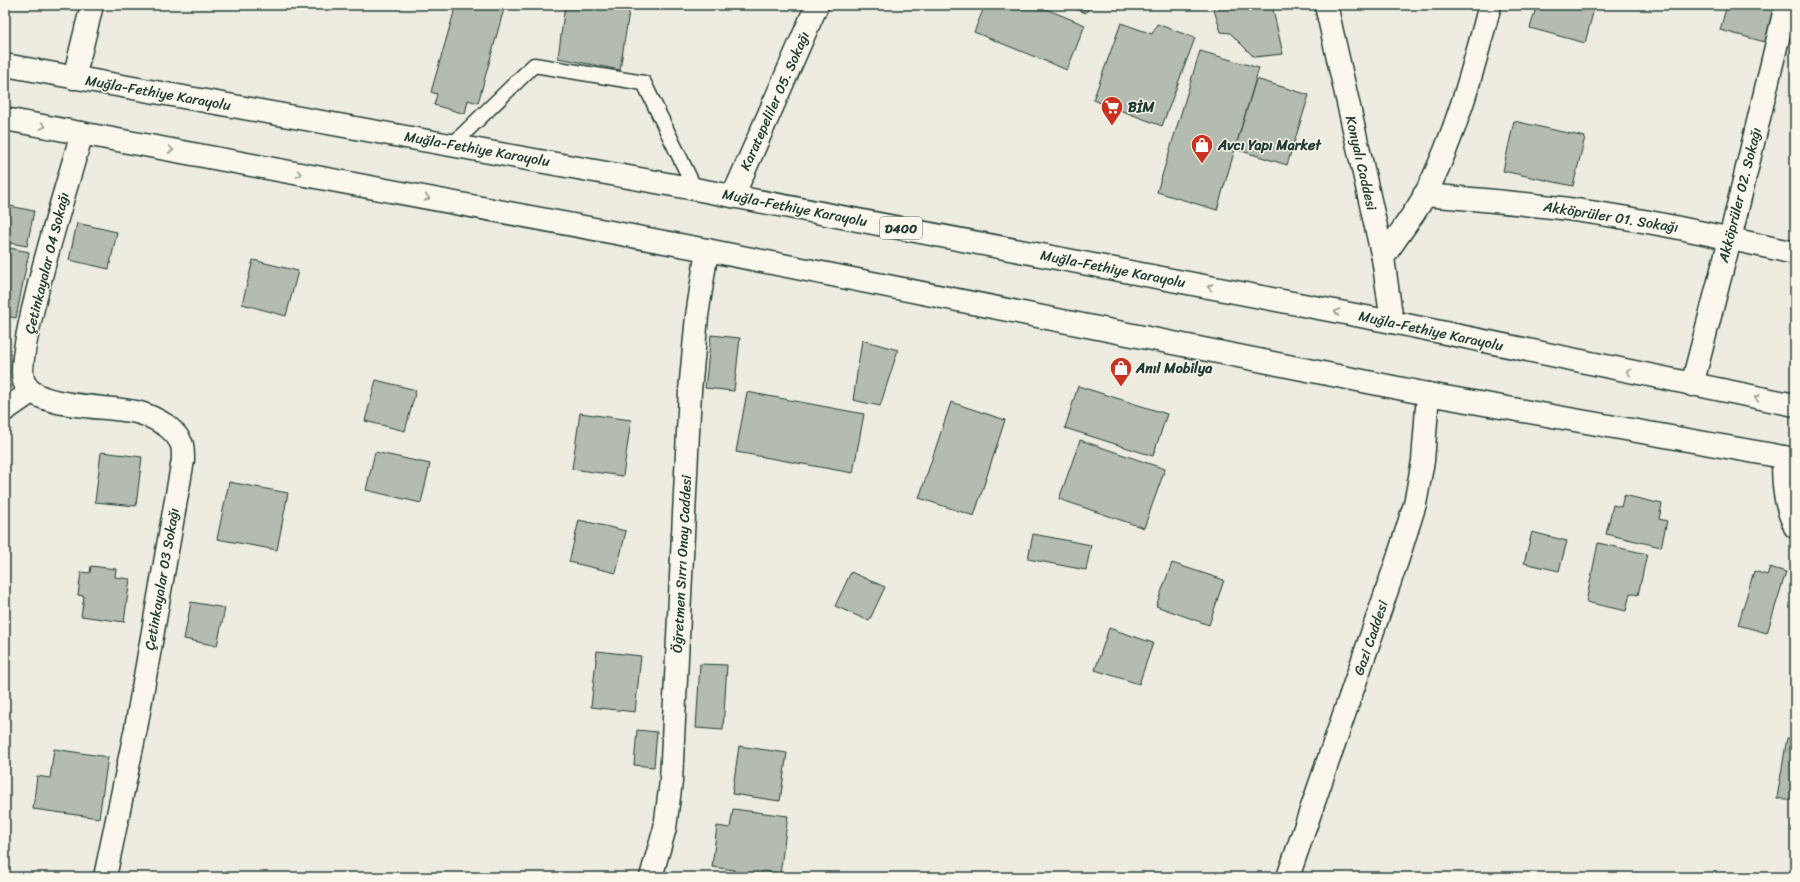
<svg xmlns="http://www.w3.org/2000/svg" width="1800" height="882" viewBox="0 0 1800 882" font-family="Sriracha,sans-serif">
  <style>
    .building { fill: #b4bbb0; stroke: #1f3d34 }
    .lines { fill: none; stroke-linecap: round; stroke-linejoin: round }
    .lane-casing { stroke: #1f3d34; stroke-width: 17 }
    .street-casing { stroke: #1f3d34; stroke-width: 25 }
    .secondary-casing { stroke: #1f3d34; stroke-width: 25 }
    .highway-casing { stroke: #1f3d34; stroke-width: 25 }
    .lane { stroke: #fbf7ec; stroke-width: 14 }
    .street { stroke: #fbf7ec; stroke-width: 22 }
    .secondary { stroke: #fbf7ec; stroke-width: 22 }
    .highway { stroke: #fbf7ec; stroke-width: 22 }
    .oneway { stroke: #8d9a90 }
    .labels { text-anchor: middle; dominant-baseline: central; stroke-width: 3; stroke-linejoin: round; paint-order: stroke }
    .shield { fill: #fbf7ec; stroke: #61756b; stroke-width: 1 }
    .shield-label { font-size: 13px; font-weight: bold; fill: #1f3d34 }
    .street-label { font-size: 14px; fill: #1f3d34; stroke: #fbf7ec }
    .poi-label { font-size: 14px; font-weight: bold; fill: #1f3d34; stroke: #fbf7ec; text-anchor: start }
  </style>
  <rect width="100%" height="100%" fill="#eeece1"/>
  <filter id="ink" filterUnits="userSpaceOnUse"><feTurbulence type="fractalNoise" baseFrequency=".025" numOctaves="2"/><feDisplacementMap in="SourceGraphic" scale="8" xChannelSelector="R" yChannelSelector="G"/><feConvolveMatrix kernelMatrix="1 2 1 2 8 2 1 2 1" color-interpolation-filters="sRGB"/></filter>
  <g filter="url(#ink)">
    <g class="building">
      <path d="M456 5H505L478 103 468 100 465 114 434 105 437 94 431 92Z"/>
      <path d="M565 5H630L620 70 558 58Z"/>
      <path d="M985 5H1036L1085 25 1067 70 974 32Z"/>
      <path d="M1066 5H1090L1086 13Z"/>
      <path d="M1222 5H1272L1283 54 1254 57 1230 33 1221 32 1213 7Z"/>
      <path d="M1537 5H1595L1585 43 1530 28Z"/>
      <path d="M1727 5 1774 6 1765 42 1720 30Z"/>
      <path d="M1121 23 1152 34 1157 24 1195 38 1162 126 1093 100Z"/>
      <path d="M1200 51 1259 68 1217 210 1157 192Z"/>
      <path d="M1256 79 1309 95 1287 165 1235 149Z"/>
      <path d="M1514 121 1585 137 1573 186 1503 171Z"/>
      <path d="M5 205 34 211 27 246 5 242Z"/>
      <path d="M77 223 117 232 109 269 69 260Z"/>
      <path d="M5 247 29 252 16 318 5 316Z"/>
      <path d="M253 260 298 271 286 316 242 304Z"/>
      <path d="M711 335 740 338 734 391 705 388Z"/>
      <path d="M862 340 898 350 880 406 853 400Z"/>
      <path d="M376 380 416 390 405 431 365 421Z"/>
      <path d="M1078 386 1167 414 1153 456 1065 428Z"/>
      <path d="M747 392 864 414 853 473 736 452Z"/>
      <path d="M951 402 1005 420 974 516 919 498Z"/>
      <path d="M580 413 631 420 623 476 572 469Z"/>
      <path d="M1080 440 1165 469 1144 528 1059 499Z"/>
      <path d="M101 452 142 457 136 506 95 502Z"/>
      <path d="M375 452 430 464 421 503 366 490Z"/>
      <path d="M229 482 288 493 277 550 217 539Z"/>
      <path d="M1624 495 1662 504 1659 519 1667 521 1661 547 1606 534 1613 505 1621 507Z"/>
      <path d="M579 520 626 531 616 573 569 562Z"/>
      <path d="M1532 532 1567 541 1559 571 1524 563Z"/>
      <path d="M1033 534 1091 545 1086 570 1028 559Z"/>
      <path d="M1598 543 1647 554 1638 595 1630 593 1626 611 1586 602Z"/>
      <path d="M1172 563 1224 580 1209 625 1156 606Z"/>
      <path d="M91 566 116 569 115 577 130 579 124 622 81 616 84 596 78 595 81 572 90 573Z"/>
      <path d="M1770 567 1786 572 1767 633 1738 625 1754 571 1767 575Z"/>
      <path d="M851 572 885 587 869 621 835 606Z"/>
      <path d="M191 602 225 608 217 646 184 639Z"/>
      <path d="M1109 628 1153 643 1139 684 1095 670Z"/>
      <path d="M597 651 641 656 635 712 591 707Z"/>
      <path d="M700 664 727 665 723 730 696 728Z"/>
      <path d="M637 730 657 732 654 767 634 765Z"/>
      <path d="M1787 738 1795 739V801L1777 798Z"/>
      <path d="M739 746 787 753 780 801 732 794Z"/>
      <path d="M54 749 108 757 99 818 33 809 37 776 50 778Z"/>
      <path d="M733 809 788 816 780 874 763 871 760 877H747L734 875V870L712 867 717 826 730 828Z"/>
    </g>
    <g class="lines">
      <g class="lane-casing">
        <path id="lane" d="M452 145 534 65 644 83 695 189"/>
      </g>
      <g class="street-casing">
        <g id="street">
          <path d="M74 78 92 5"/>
          <path d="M82 133C72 169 11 361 25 384 40 410 111 405 140 413 150 416 158 420 167 426 173 431 179 437 182 445 183 449 183 455 183 460L136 728 105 877"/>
          <path d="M1424 195C1475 199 1525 203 1575 210 1649 220 1722 237 1795 253"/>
          <path d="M733 196 817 5"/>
          <path d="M1692 385 1730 239 1786 5"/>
          <path d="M5 410 31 392"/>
        </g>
      </g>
      <g class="secondary-casing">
        <g id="secondary">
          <path d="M1326 5 1383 258 1392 322"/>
          <path d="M1383 258C1396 237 1413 217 1425 195 1456 135 1473 70 1490 5"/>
          <path d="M1783 457C1783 484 1784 503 1795 527"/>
          <path d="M651 877 665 828 671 781 690 391 697 316 707 250"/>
          <path d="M1288 877 1398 558 1415 504 1423 461 1428 394"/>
        </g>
      </g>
      <g class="highway-casing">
        <g id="highway">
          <path d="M5 65 695 189 1392 322 1795 405"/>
          <path d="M5 119 707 250 1428 394 1795 459"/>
        </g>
      </g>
      <use href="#lane" class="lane"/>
      <use href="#street" class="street"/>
      <use href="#secondary" class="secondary"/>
      <use href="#highway" class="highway"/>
    </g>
    <defs><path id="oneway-chevron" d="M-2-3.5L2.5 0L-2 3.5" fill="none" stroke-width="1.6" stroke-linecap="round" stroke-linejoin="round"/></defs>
    <g class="oneway">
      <use href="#oneway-chevron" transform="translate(43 126) rotate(10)"/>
      <use href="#oneway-chevron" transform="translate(171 150) rotate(11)"/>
      <use href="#oneway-chevron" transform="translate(299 174) rotate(11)"/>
      <use href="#oneway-chevron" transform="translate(427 198) rotate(11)"/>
      <use href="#oneway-chevron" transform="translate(1210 287) rotate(-169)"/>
      <use href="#oneway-chevron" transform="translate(1337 312) rotate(-169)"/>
      <use href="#oneway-chevron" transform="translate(1629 372) rotate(-168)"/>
      <use href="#oneway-chevron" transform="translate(1757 398) rotate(-169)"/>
    </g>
  </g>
  <defs>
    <g id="supermarket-pin" transform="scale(1.15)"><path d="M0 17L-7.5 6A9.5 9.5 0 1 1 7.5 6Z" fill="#c8321e" stroke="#fbf7ec"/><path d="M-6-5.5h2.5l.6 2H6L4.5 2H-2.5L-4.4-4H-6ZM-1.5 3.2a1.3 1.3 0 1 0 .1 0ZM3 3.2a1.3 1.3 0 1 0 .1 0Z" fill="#fff"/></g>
    <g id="shop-pin" transform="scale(1.15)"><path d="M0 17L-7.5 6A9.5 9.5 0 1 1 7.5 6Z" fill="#c8321e" stroke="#fbf7ec"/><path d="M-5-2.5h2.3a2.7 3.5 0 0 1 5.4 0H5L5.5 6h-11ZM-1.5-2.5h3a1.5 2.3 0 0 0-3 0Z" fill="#fff"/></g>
  </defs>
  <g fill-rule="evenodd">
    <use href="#supermarket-pin" x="1112" y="107"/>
    <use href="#shop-pin" x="1202" y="145"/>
    <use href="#shop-pin" x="1121" y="368"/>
  </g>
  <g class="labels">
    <rect class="shield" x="880" y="217" width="42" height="22" rx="3"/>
    <g class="shield-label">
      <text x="901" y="228">D400</text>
    </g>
    <g class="street-label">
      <text transform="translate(158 93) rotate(10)">Muğla-Fethiye Karayolu</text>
      <text transform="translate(775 101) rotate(-66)">Karatepeliler 05. Sokağı</text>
      <text transform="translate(477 149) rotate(10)">Muğla-Fethiye Karayolu</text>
      <text transform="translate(1361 163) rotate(77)">Konyalı Caddesi</text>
      <text transform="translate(1740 195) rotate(-76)">Akköprüler 02. Sokağı</text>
      <text transform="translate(795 208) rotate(11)">Muğla-Fethiye Karayolu</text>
      <text transform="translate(1611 217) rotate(9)">Akköprüler 01. Sokağı</text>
      <text transform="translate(47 263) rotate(-76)">Çetinkayalar 04 Sokağı</text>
      <text transform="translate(1113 269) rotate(11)">Muğla-Fethiye Karayolu</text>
      <text transform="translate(1431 331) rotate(12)">Muğla-Fethiye Karayolu</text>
      <text transform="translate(682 564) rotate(-87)">Öğretmen Sırrı Onay Caddesi</text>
      <text transform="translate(162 579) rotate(-80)">Çetinkayalar 03 Sokağı</text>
      <text transform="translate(1371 638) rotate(-71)">Gazi Caddesi</text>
    </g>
    <g class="poi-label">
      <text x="1128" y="107">BİM</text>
      <text x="1218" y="145">Avcı Yapı Market</text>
      <text x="1136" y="368">Anıl Mobilya</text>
    </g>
  </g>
  <rect width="1800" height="882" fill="none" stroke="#fbf7ec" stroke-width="20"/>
  <rect x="10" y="10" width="1780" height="862" fill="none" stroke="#1f3d34" stroke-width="1.5" filter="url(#ink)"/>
</svg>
